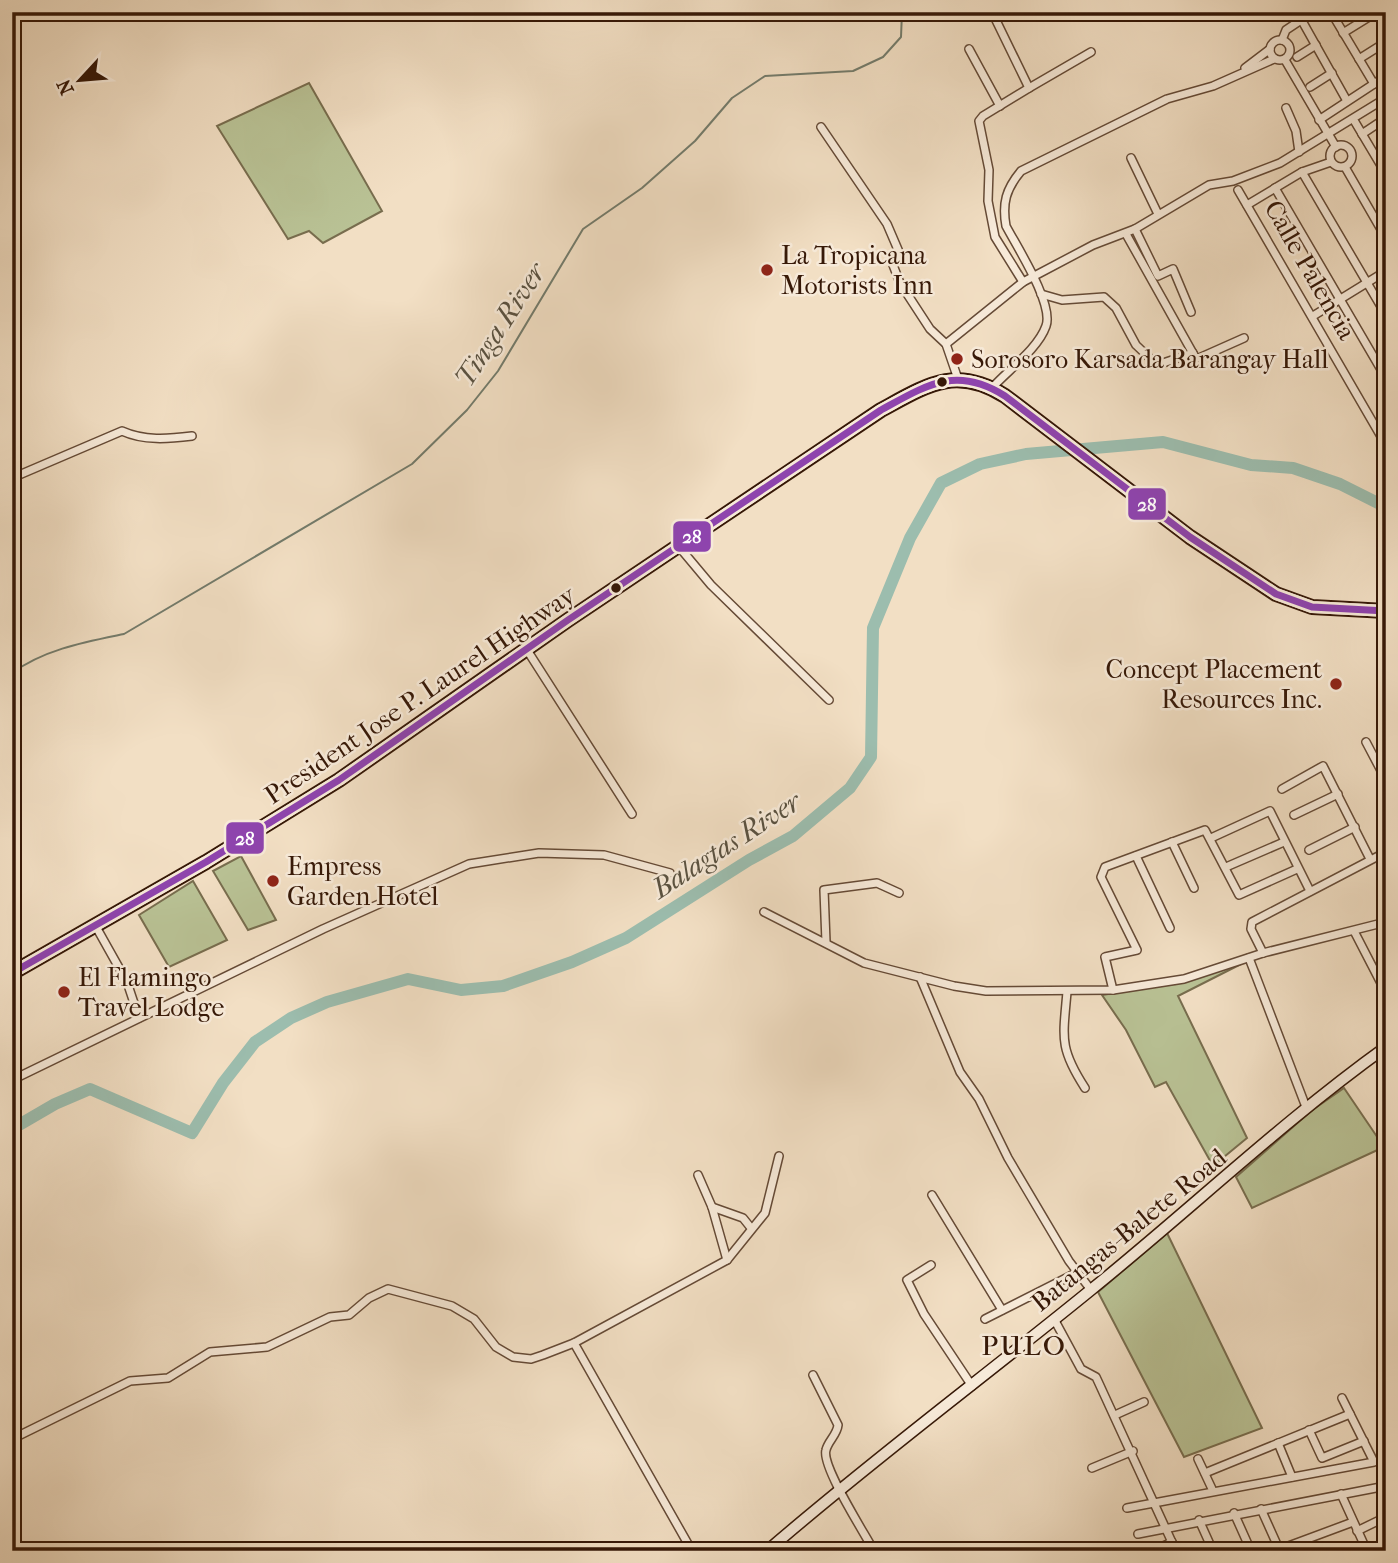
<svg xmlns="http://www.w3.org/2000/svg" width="1398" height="1563" viewBox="0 0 1398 1563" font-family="'IM FELL French Canon',serif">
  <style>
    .green { fill: #b9c295; stroke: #786d4e; stroke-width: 2 }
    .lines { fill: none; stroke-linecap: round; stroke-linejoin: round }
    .stream { stroke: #737b6b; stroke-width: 2 }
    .river { stroke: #9cbdae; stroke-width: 12 }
    .street-casing { stroke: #654a36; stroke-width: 10 }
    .secondary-casing { stroke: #361807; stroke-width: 13 }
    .highway-casing { stroke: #361807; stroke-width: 16 }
    .street { stroke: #f7ead9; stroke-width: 7 }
    .secondary { stroke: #f7ead9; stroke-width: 10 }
    .highway { stroke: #f2dfc4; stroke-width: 12 }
    .bus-1-casing { stroke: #f7ead9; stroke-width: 12 }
    .bus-1 { stroke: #8e44ad; stroke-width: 7 }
    .poi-dot { fill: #8f2418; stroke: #f7ead9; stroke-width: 2.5 }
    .bus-dot { fill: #361807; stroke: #f7ead9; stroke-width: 2.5 }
    .labels { text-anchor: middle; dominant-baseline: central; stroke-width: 5; stroke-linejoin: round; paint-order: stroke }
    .poi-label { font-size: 26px; fill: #361807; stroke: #f7ead9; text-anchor: start }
    .street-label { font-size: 26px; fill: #361807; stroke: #f7ead9 }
    .water-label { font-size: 28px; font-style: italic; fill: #5a5241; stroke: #f7ead9 }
    .neighbourhood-label { font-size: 28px; letter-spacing: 2px; fill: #361807; stroke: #f7ead9 }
    .line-badge { stroke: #f7ead9; stroke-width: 2.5 }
    .badge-label { font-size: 19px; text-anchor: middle; font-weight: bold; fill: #fff }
  </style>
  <rect width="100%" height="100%" fill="#f2dfc4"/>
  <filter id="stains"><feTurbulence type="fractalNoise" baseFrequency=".00286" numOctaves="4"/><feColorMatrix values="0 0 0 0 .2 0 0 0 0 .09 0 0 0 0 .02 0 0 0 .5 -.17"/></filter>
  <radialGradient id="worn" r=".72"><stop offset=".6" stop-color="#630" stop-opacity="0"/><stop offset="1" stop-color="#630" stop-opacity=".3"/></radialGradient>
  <g class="green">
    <path d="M309 83 382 211 323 243 309 231 288 239 217 126Z"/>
    <path d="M241 856 276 920 248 930 213 871Z"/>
    <path d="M193 881 227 940 169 967 139 915Z"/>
    <path d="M1247 961 1178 996 1247 1138 1213 1166 1166 1082 1155 1087 1126 1030 1102 995 1186 981Z"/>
    <path d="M1344 1088 1384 1147 1252 1208 1236 1177 1311 1111Z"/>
    <path d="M1167 1233 1262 1428 1184 1457 1098 1292Z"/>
  </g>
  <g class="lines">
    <path class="stream" d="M12 673C45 649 85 642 124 634L412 464 467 410 498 371 583 229 642 188 695 141 732 98 765 76 853 71 883 57 901 37 902 12"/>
    <path class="river" d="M12 1129 55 1104 90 1089 192 1133 223 1083 255 1042 291 1018 327 1002 408 979 461 990 503 986 572 962 626 938 749 860 793 836 850 788 871 757 873 628 910 538 941 483 980 464 1026 454 1163 442 1251 465 1293 468 1340 484 1382 505 1386 503"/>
    <g class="street-casing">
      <g id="street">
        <path d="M992 12 1029 88 983 116 979 121 989 170 988 201 995 237 1023 282"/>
        <path d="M1331 12 1374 84"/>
        <path d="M1301 19 1347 101"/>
        <path d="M1343 33 1377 12"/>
        <circle cx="1280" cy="50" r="10"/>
        <path d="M1282 40 1286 30 1313 12"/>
        <path d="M969 49 1000 106"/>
        <path d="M1297 57 1316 45"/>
        <path d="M1359 59 1386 42"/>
        <path d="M1285 60 1336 147"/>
        <path d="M1245 68 1270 49"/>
        <path d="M1310 87 1332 73"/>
        <path d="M1029 88 1091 52"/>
        <path d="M1286 108 1296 131 1299 152"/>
        <path d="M1319 120 1386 76"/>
        <path d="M1355 122 1386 174"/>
        <path d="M821 127 887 224 899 252 893 265 900 283 930 329 946 344 958 379"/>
        <path d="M1362 134 1386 118"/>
        <circle cx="1341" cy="156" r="11"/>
        <path d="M1131 158 1158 214"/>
        <path d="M1345 167 1386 238"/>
        <path d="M1302 172 1386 315"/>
        <path d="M1275 188 1386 378"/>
        <path d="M1238 190 1386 445"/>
        <path d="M1247 205 1302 172 1331 162"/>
        <path d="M1135 229 1158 276 1173 269 1191 312"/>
        <path d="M1126 234 1195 357 1199 358 1244 338"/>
        <path d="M1041 294 1062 300 1104 297 1116 308 1136 345 1157 365 1193 353"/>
        <path d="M1313 316 1386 271"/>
        <path d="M946 344 1023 282 1093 245 1135 229 1209 185 1233 181 1280 163 1386 98"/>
        <path d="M992 388C1008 370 1038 349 1046 326 1054 304 1017 247 1006 226 1002 203 1006 189 1021 171L1167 99 1213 86 1274 59"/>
        <path d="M12 478 122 431C144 441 168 439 192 436"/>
        <path d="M680 548 711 585 829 700"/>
        <path d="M527 650 632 814"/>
        <path d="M1366 742 1386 780"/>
        <path d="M1282 789 1323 766 1370 859"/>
        <path d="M1294 815 1338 794"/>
        <path d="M1211 838 1270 811 1310 891"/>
        <path d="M1172 842 1194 888"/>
        <path d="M1309 850 1355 827"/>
        <path d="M1136 856 1170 928"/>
        <path d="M1226 867 1284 842"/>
        <path d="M764 912 864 963 954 986 986 991 1113 990 1184 979 1263 953 1386 922"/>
        <path d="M95 925 127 982 139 1018"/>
        <path d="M1354 931 1384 989"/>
        <path d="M826 942 824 890 877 883 899 893"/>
        <path d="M1263 953 1251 929 1252 922 1386 852"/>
        <path d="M1249 958 1306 1107"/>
        <path d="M920 977 960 1072 979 1099 1008 1158 1069 1261 1091 1290"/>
        <path d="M1113 990 1105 957 1137 950 1101 877 1105 867 1205 830 1239 895 1297 869"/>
        <path d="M1067 992C1063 1038 1059 1048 1085 1088"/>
        <path d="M12 1080 323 929 469 864 539 853 604 855 670 873"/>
        <path d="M698 1175 712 1207 727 1260"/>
        <path d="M932 1195 1002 1310"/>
        <path d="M712 1207 743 1218 751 1228"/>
        <path d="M931 1265 907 1280 924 1314 972 1386"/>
        <path d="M985 1319 1078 1272"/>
        <path d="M1054 1319 1081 1369 1096 1377 1176 1551"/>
        <path d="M574 1343 692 1551"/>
        <path d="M813 1375 838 1425C837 1435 828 1441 826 1450 821 1466 865 1534 874 1551"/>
        <path d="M1115 1415 1144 1402"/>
        <path d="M1309 1430 1322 1458 1364 1441"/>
        <path d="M12 1439 130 1381 168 1378 210 1352 267 1347 330 1317 349 1315 369 1298 388 1289 452 1306 474 1319 496 1347 513 1357 531 1359 543 1355 574 1343 727 1260 765 1213 779 1156"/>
        <path d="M1278 1443 1292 1477"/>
        <path d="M1198 1459 1213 1491"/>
        <path d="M1092 1468 1133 1451"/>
        <path d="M1205 1473 1350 1414"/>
        <path d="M1341 1494 1367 1551"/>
        <path d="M1127 1508 1374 1462 1342 1398"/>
        <path d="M1261 1509 1279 1549"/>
        <path d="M1234 1513 1251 1551"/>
        <path d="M1199 1520 1213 1551"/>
        <path d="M1357 1531 1386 1517"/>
        <path d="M1138 1534 1386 1486"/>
        <path d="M1152 1551 1172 1542"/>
        <path d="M1275 1551 1353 1522"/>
      </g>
    </g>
    <g class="secondary-casing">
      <path id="secondary" d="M767 1551C872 1460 984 1377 1092 1289 1191 1209 1283 1121 1386 1047"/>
    </g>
    <g class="highway-casing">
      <path id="highway" d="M12 973 206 862 339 780 568 620 881 410C927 385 956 365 1005 396L1190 537 1276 594 1312 607 1386 611"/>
    </g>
    <use href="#street" class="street"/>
    <use href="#secondary" class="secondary"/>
    <use href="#highway" class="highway"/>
    <g class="bus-1-casing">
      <path id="bus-1" d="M12 973 206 862 339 780 568 620 881 410C927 385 956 365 1005 396L1190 537 1276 594 1312 607 1386 611"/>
    </g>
    <use href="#bus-1" class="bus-1"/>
  </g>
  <g class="poi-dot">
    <circle cx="767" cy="270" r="7"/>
    <circle cx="957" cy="359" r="7"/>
    <circle cx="1336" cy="684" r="7"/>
    <circle cx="273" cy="881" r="7"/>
    <circle cx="64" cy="992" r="7"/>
  </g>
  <g class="bus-dot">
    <circle cx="942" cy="382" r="6"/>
    <circle cx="616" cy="588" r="6"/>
  </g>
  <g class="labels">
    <g class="poi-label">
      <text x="781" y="255">La Tropicana<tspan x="781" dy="30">Motorists Inn</tspan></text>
      <text x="971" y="359">Sorosoro Karsada Barangay Hall</text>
      <text x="1322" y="669" text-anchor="end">Concept Placement<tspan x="1322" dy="30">Resources Inc.</tspan></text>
      <text x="287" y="866">Empress<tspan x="287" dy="30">Garden Hotel</tspan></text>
      <text x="78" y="977">El Flamingo<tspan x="78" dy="30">Travel Lodge</tspan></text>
    </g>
    <g class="street-label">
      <text transform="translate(1310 270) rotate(60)">Calle Palencia</text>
      <text transform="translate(420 695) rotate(-34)">President Jose P. Laurel Highway</text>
      <text transform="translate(1129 1230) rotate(-39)">Batangas-Balete Road</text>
    </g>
    <g class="water-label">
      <text transform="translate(500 325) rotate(-57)">Tinga River</text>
      <text transform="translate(726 845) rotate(-33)">Balagtas River</text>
    </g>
    <g class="neighbourhood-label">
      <text x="1024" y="1345">PULO</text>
    </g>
  </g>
  <g class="line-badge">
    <rect x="1127" y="487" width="40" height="34" rx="7" fill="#8e44ad"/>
    <rect x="672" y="520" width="40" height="33" rx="7" fill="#8e44ad"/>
    <rect x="225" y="821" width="40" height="34" rx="7" fill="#8e44ad"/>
  </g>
  <g class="badge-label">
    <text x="1147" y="511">28</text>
    <text x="692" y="543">28</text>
    <text x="245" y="845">28</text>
  </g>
  <rect width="1398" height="1563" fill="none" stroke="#f2dfc4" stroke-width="42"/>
  <rect x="14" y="14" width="1370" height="1535" fill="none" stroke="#361807" stroke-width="3.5"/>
  <rect x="21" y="21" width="1356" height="1521" fill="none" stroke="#361807" stroke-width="2"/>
  <g transform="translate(80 80) rotate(244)" stroke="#f7ead9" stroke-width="5" paint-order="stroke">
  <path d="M0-5L12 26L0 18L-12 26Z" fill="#361807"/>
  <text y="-10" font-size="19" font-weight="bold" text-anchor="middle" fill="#361807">N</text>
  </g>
  <rect width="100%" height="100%" filter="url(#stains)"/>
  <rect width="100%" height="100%" fill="url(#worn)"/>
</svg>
